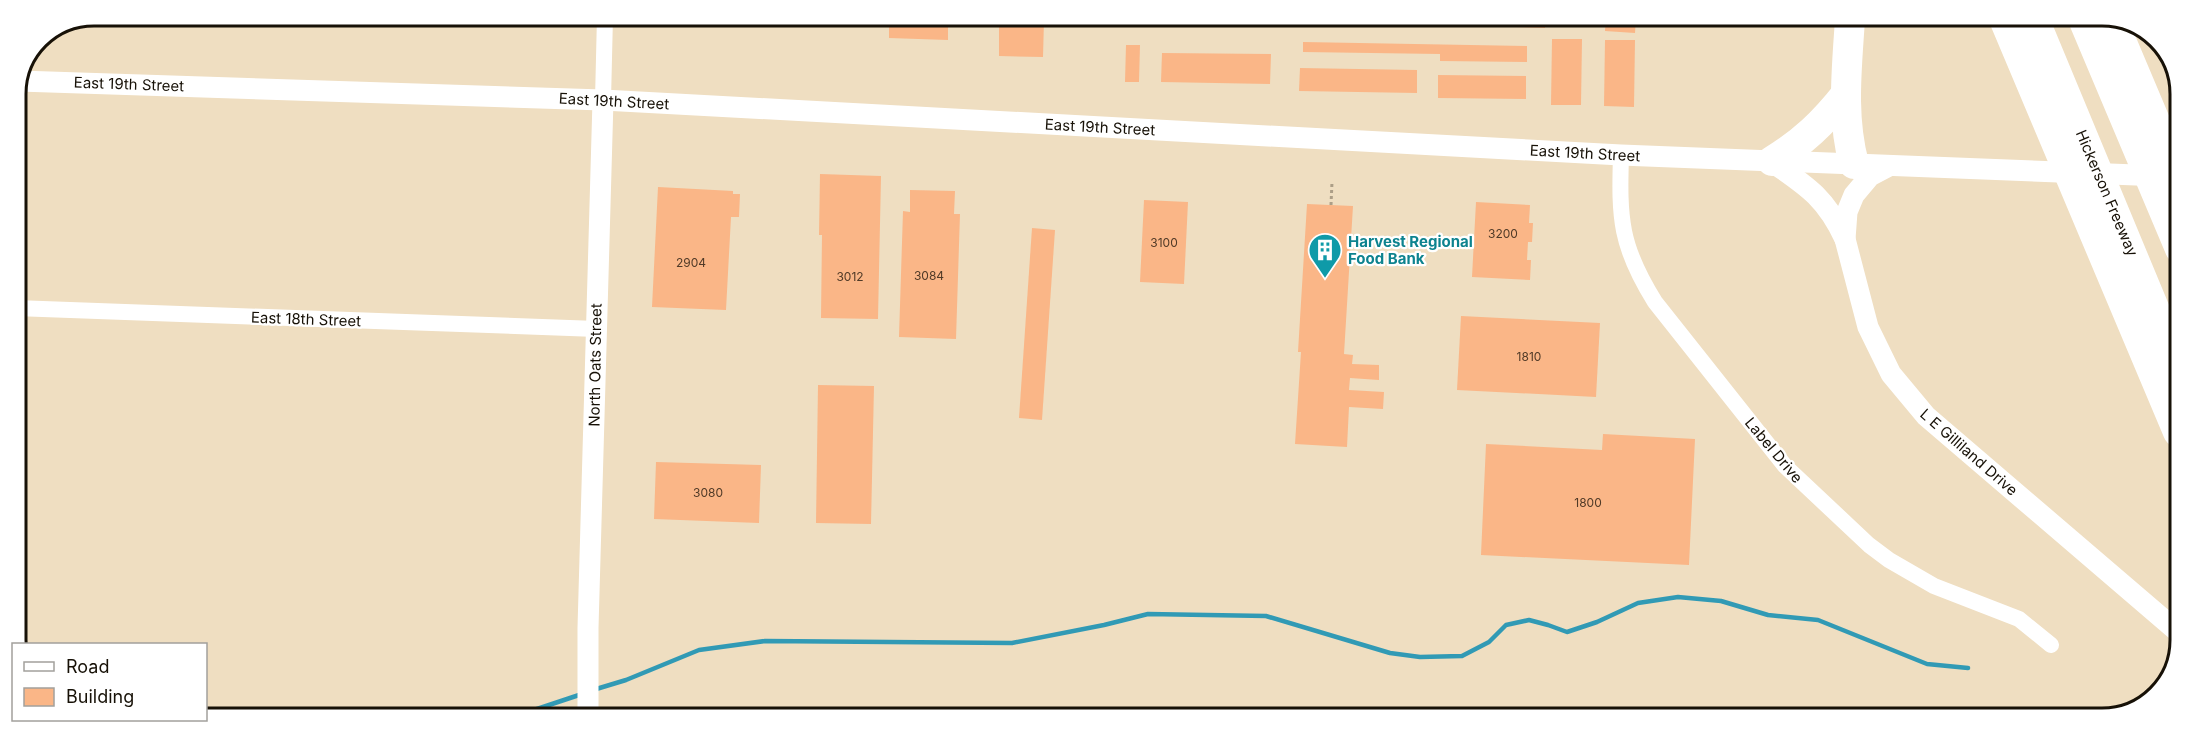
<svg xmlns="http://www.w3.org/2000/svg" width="2196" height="733" viewBox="0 0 2196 733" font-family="Inter,sans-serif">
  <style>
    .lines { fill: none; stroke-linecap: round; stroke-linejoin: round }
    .stream { stroke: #319ab5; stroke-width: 4.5 }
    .building { fill: #fab687 }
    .path { stroke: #ac9e87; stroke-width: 3; stroke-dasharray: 3 3; stroke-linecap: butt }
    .minor { stroke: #fff; stroke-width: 16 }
    .tertiary { stroke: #fff; stroke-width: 21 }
    .motorway { stroke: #fff; stroke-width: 30 }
    .labels { text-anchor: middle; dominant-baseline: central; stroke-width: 4.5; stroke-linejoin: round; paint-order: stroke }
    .number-label { font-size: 12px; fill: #503a27 }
    .street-label { font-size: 15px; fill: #171107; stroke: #fff }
    .culture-label { font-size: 15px; font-weight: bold; fill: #0d838f; stroke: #fff; text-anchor: start }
    .rim { fill: none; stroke: #171107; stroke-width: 3 }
  </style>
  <rect width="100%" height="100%" fill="#efdec1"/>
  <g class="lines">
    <g class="stream">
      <path d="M593 690 626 680 699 650 765 641 1012 643 1104 625 1148 614 1266 616 1390 653 1420 657 1462 656 1489 642 1506 625 1529 620 1548 625 1567 632 1597 622 1638 603 1678 597 1721 601 1768 615 1818 620 1927 664 1968 668"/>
      <path d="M519 715 582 694"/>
    </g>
  </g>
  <g class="building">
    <path d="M889 17H948V40L889 38Z"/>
    <path d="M1516 18H1545V28L1516 27Z"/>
    <path d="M1606 18H1636L1635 33 1605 31Z"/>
    <path d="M999 19 1044 20 1043 57 999 56Z"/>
    <path d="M1552 39H1582L1581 105H1551Z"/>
    <path d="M1605 40H1635L1634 107 1604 106Z"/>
    <path d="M1303 42 1527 46V62L1440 61V54L1303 52Z"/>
    <path d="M1126 45H1140L1139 82H1125Z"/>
    <path d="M1162 53 1271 54 1270 84 1161 82Z"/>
    <path d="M1300 68 1417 70V93L1299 91Z"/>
    <path d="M1438 75 1526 76V99L1438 98Z"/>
    <path d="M820 174 881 176 878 319 821 318 822 235H819Z"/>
    <path d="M658 187 733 191V194H740L739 217H731L726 310 652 307Z"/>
    <path d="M910 190 955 191 954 214H960L956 339 899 337 903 211 910 212Z"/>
    <path d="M1144 200 1188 202 1184 284 1140 282Z"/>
    <path d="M1476 202 1530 205 1529 223H1533L1532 242H1528L1527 260H1531L1530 280 1472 277Z"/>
    <path d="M1307 204 1353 206 1344 354 1353 355 1352 364 1379 365V380L1350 378 1349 390 1384 392 1383 409 1349 407 1347 447 1295 444 1301 352H1298Z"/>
    <path d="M1032 228 1055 230 1042 420 1019 418Z"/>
    <path d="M1461 316 1600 323 1596 397 1457 390Z"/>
    <path d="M818 385 874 386 871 524 816 523Z"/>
    <path d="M1603 434 1695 439 1689 565 1481 555 1486 444 1602 450Z"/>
    <path d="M656 462 761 465 759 523 654 519Z"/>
  </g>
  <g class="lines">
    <path class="path" d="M1331 205 1332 182"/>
    <g class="minor">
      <path d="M603 100 605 16"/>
      <path d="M1621 155C1619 219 1620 246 1655 302L1785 466 1869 545 1889 560 1934 586 2019 619 2051 645"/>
      <path d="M15 308 597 329"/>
    </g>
    <g class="tertiary">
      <path d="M19 81 603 100 1621 155 2162 176"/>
      <path d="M1772 162C1807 186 1826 198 1845 239"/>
      <path d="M1889 166 1870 176 1854 195 1847 212 1845 239 1868 327 1891 374 1926 416 2177 631"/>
      <path d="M588 715V628L603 100"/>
    </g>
    <g class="motorway">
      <path d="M1850 19C1847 67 1841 116 1854 164"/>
      <path d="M2004 19 2178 432"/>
      <path d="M2034 19 2179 368"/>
      <path d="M2083 19 2180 249"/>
      <path d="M2112 19 2180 180"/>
      <path d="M1772 161C1803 142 1823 123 1846 94"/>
    </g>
  </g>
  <defs>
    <g id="building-pin" transform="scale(1.725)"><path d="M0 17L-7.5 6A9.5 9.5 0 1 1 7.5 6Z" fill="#0f9aa8" stroke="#fff"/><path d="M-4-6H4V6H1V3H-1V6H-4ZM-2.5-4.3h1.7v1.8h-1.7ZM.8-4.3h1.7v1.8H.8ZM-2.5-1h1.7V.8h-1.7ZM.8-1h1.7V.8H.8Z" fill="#fff"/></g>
  </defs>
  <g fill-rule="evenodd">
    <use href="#building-pin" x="1325" y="250"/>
  </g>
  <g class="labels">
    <g class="number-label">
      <text x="1503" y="233">3200</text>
      <text x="1164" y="242">3100</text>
      <text x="691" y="262">2904</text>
      <text x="929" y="275">3084</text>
      <text x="850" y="276">3012</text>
      <text x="1529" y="356">1810</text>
      <text x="708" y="492">3080</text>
      <text x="1588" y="502">1800</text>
    </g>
    <g class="street-label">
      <text transform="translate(129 84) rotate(2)">East 19th Street</text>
      <text transform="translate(614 101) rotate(3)">East 19th Street</text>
      <text transform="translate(1100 127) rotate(3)">East 19th Street</text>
      <text transform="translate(1585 153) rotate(3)">East 19th Street</text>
      <text transform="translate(2107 193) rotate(67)">Hickerson Freeway</text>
      <text transform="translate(306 319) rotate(2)">East 18th Street</text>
      <text transform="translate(595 365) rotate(-89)">North Oats Street</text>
      <text transform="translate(1774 450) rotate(50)">Label Drive</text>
      <text transform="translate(1969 452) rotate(41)">L E Gilliland Drive</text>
    </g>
    <g class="culture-label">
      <text x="1348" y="241">Harvest Regional<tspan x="1348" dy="17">Food Bank</tspan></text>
    </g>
  </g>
  <path d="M0 0H2196V733H0ZM94 26H2102A68 68 0 0 1 2170 94V640A68 68 0 0 1 2102 708H94A68 68 0 0 1 26 640V94A68 68 0 0 1 94 26Z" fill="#fff" fill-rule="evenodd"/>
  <path class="rim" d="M94 26H2102A68 68 0 0 1 2170 94V640A68 68 0 0 1 2102 708H94A68 68 0 0 1 26 640V94A68 68 0 0 1 94 26Z"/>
  <rect x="12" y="643" width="195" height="78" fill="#ffffff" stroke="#a2a09c" stroke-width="1.5"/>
  <rect x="24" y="662" width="30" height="9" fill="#ffffff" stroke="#a2a09c" stroke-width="1.5"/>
  <text x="66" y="673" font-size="18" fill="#171107">Road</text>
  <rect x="24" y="688" width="30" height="18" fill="#fab687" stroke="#a2a09c" stroke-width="1.5"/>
  <text x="66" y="703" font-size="18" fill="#171107">Building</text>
</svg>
